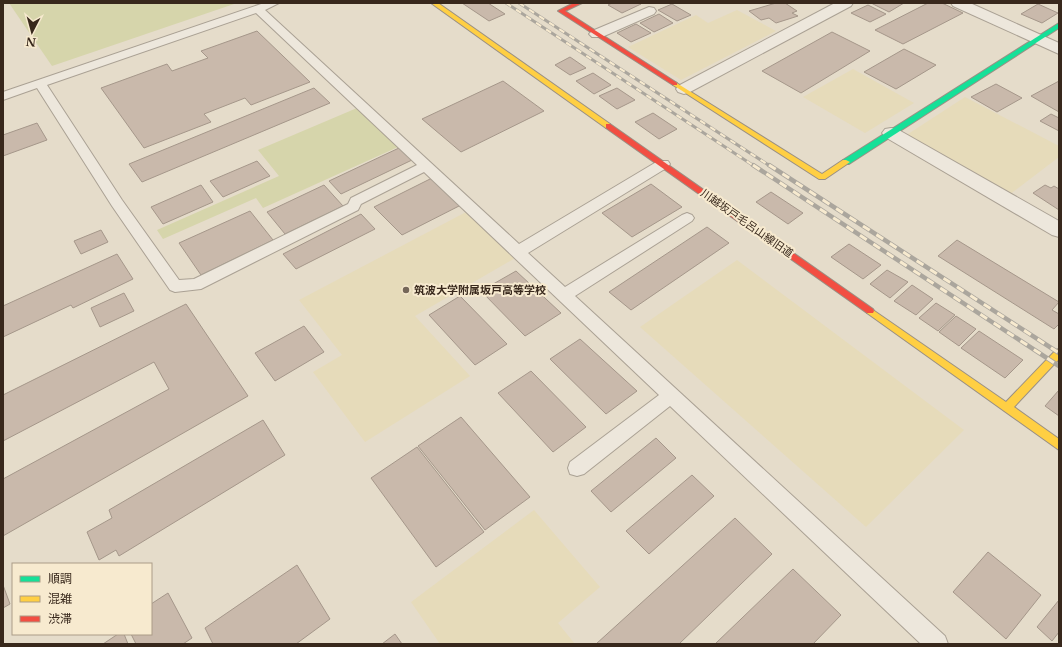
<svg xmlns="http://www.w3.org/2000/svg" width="1062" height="647" viewBox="0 0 1062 647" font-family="'Libre Baskerville','Noto Sans JP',serif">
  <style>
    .farmland { fill: #e6dbba }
    .green { fill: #d6d5ab }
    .building { fill: #c9b9ab; stroke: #a5978a }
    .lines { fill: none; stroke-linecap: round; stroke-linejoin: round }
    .lane-casing { stroke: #aaa194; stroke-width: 2 }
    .street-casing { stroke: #aaa194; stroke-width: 2 }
    .fast-casing { stroke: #9a9084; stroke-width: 2 }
    .slow-casing { stroke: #9a9084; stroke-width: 2 }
    .jam-casing { stroke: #9a9084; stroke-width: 2 }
    .lane { fill: #ede7dc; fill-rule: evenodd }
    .street { fill: #ede7dc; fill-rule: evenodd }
    .fast { fill: #16e098; fill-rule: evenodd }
    .slow { fill: #ffcf43; fill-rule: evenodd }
    .jam { fill: #f24e42; fill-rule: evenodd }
    .rail-far1-casing { stroke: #aba69d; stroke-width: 3 }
    .rail-casing { stroke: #aba69d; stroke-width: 4.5 }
    .rail-far1 { stroke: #f7eacf; stroke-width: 2; stroke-dasharray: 6; stroke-linecap: butt }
    .rail { stroke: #f7eacf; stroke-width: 3; stroke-dasharray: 8; stroke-linecap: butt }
    .poi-dot { fill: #756759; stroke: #f7eacf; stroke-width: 1.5 }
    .labels { text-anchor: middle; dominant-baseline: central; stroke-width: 4; stroke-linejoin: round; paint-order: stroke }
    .street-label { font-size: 11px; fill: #38281c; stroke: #f7eacf }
    .poi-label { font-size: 11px; font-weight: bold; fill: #38281c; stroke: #f7eacf; text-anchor: start }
  </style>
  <rect width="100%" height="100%" fill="#e5dcca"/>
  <g class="farmland">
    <path d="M737 10 776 31 681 80 628 47 696 15 708 23Z"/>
    <path d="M853 69 914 103 865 133 803 97Z"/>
    <path d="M965 97 1059 146V157L1009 195 905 136Z"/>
    <path d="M468 211 517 257 415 316 470 376 365 442 313 372 342 355 299 300Z"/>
    <path d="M737 260 964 430 866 527 640 327Z"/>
    <path d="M534 510 600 587 558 623 575 644H440L411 602Z"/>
  </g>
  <g class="green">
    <path d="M9 3H237L52 66Z"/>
    <path d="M357 108 398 147 263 208 256 198 163 239 157 230 279 176 258 150Z"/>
  </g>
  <g class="building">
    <path d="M462 3H488L505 14 489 21Z"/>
    <path d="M612 3H638L641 4 622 13 608 5Z"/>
    <path d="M776 3H785L797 11 792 13 798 16 776 23 769 18 761 20 749 11Z"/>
    <path d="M871 3H904L889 12Z"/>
    <path d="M928 3H942L963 13 903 44 875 30Z"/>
    <path d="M672 4 691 15 677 21 658 10Z"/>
    <path d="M1038 4 1058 13 1042 23 1021 14Z"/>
    <path d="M868 5 886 14 870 22 851 13Z"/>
    <path d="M659 14 673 23 654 32 640 23Z"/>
    <path d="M636 24 651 33 631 42 617 33Z"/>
    <path d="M257 31 310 82 251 105 245 98 204 114 211 122 144 148 101 88 167 64 172 71 208 58 201 51Z"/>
    <path d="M832 32 870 51 801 93 762 71Z"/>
    <path d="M904 49 936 65 896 89 864 72Z"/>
    <path d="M570 57 586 68 570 75 555 65Z"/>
    <path d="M593 73 611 85 594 94 576 81Z"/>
    <path d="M503 81 544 111 461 152 422 119Z"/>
    <path d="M1059 81V112L1031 96Z"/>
    <path d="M996 84 1022 98 997 112 971 97Z"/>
    <path d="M314 88 330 103 142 182 129 164Z"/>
    <path d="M617 88 635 100 617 109 599 96Z"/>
    <path d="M653 113 677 129 659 139 635 122Z"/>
    <path d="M1051 114 1059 118V131L1040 121Z"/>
    <path d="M37 123 47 140 3 156V135Z"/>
    <path d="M399 148 412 160 341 194 329 181Z"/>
    <path d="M257 161 270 176 223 197 210 181Z"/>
    <path d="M434 177 463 204 402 235 374 207Z"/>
    <path d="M651 184 682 207 632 237 602 213Z"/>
    <path d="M201 185 213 202 163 224 151 207Z"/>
    <path d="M324 185 343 206 285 234 267 212Z"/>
    <path d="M1045 185 1051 188 1054 186 1059 189V210L1033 193Z"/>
    <path d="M771 192 803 213 788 224 756 202Z"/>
    <path d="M250 211 273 240 201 275 179 243Z"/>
    <path d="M361 214 375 229 296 269 283 254Z"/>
    <path d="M707 227 729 243 631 310 609 292Z"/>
    <path d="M101 230 108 242 81 254 74 241Z"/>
    <path d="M957 240 1059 302 1052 310 1059 314V324L1054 329 938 256Z"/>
    <path d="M849 244 881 265 863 279 831 257Z"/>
    <path d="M117 254 133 279 73 308 71 305 3 337V306Z"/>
    <path d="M887 270 908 282 890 298 870 284Z"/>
    <path d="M516 271 561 313 525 336 481 291Z"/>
    <path d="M912 285 933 299 916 315 894 301Z"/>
    <path d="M124 293 134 311 100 327 91 308Z"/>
    <path d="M460 296 507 344 475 365 429 315Z"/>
    <path d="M936 303 955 315 938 331 919 318Z"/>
    <path d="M186 304 248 396 3 536V479L169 389 154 362 3 441V395Z"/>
    <path d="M956 316 976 329 959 346 939 332Z"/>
    <path d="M304 326 324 352 275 381 255 353Z"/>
    <path d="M979 331 1023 360 1005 378 961 348Z"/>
    <path d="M580 339 637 391 606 414 550 359Z"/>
    <path d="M531 371 586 427 553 452 498 393Z"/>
    <path d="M1059 390V416L1045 406Z"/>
    <path d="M461 417 530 497 485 530 418 446Z"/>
    <path d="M263 420 285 455 119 556 116 550 99 560 87 532 112 518 109 510Z"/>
    <path d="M656 438 676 458 611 512 591 491Z"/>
    <path d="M417 447 484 532 436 567 371 478Z"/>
    <path d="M692 475 714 496 649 554 626 531Z"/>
    <path d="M735 518 772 554 679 644H596Z"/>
    <path d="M988 552 1041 595 1006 639 953 592Z"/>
    <path d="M297 565 330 619 296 644H213L205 628Z"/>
    <path d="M793 569 841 615 813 644H715Z"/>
    <path d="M3 585 10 604 3 608Z"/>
    <path d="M168 593 192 638 183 644H136L131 634H151V604Z"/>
    <path d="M1059 600V632L1052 641 1037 627Z"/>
    <path d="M118 634H124L128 644H103Z"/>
    <path d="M395 634 402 644H382Z"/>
  </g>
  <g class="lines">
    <g class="lane-casing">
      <path id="lane" d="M264 3H279L265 10 519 244 658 161H668L670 164 668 167 528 253 565 287 682 215 687 213 692 215 694 218 692 221 575 296 945 636 948 644H921L670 406 584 474 577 476 570 474 568 468 570 462 659 395 424 172 361 204 358 210 201 289 175 292 170 290 112 206 37 88 3 100V92ZM256 13 417 165 351 198 348 204 194 279 179 280 122 200 47 85Z"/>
    </g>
    <g class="street-casing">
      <g id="street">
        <path d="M835 3H853L851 6 690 92 684 94 678 92 676 89 678 86Z"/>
        <path d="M951 3H970L1059 43V54L953 6Z"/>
        <path d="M649 7 654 8 656 11 654 14 602 37H592L589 34 592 31Z"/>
        <path d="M891 128 897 129 1059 221V237L1052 235 885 137 882 133 885 129Z"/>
      </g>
    </g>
    <g class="fast-casing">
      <path id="fast" d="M1059 23V28L849 164H843V160Z"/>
    </g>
    <g class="slow-casing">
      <g id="slow">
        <path d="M431 3H438L610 124V128H606Z"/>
        <path d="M675 82 822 174 843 160H846L850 162 825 179H819L673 85V83Z"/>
        <path d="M870 308 1006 402 1056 350 1059 349V359L1014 407 1059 439V450L867 313 866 311 867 309Z"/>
      </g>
    </g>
    <g class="jam-casing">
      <g id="jam">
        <path d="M574 3H582L565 11 677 83V85H673L558 11Z"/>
        <path d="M606 124H610L873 309 874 311 873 313H867L606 128Z"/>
      </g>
    </g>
    <use href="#lane" class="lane"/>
    <use href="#street" class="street"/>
    <use href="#fast" class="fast"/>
    <use href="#slow" class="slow"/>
    <use href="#jam" class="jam"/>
    <g class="rail-far1-casing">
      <g id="rail-far1">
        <path d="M506 3 754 166"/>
        <path d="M519 3 770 166"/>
      </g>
    </g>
    <g class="rail-casing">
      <g id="rail">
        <path d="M753 165 1059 366"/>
        <path d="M769 165 1059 353"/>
      </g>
    </g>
    <use href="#rail-far1" class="rail-far1"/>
    <use href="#rail" class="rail"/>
  </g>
  <circle class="poi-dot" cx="406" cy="290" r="4"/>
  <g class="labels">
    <g class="street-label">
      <text transform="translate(747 223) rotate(35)">川越坂戸毛呂山線旧道</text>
    </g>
    <g class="poi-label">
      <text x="414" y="290">筑波大学附属坂戸高等学校</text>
    </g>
  </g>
  <rect width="1062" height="647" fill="none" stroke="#38281c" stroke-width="8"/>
  <rect x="12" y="563" width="140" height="72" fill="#f7eacf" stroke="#ab9c87"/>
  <rect x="20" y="576" width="20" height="6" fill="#16e098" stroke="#ab9c87"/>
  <text x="48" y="583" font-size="12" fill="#38281c">順調</text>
  <rect x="20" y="596" width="20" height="6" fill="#ffcf43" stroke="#ab9c87"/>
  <text x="48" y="603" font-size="12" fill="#38281c">混雑</text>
  <rect x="20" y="616" width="20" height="6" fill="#f24e42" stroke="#ab9c87"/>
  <text x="48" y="623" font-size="12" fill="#38281c">渋滞</text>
  <g transform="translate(32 32) rotate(186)" stroke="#f7eacf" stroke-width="3" paint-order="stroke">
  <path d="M0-3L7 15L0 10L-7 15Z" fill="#38281c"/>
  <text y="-6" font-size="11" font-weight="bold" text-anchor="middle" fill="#38281c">N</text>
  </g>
</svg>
